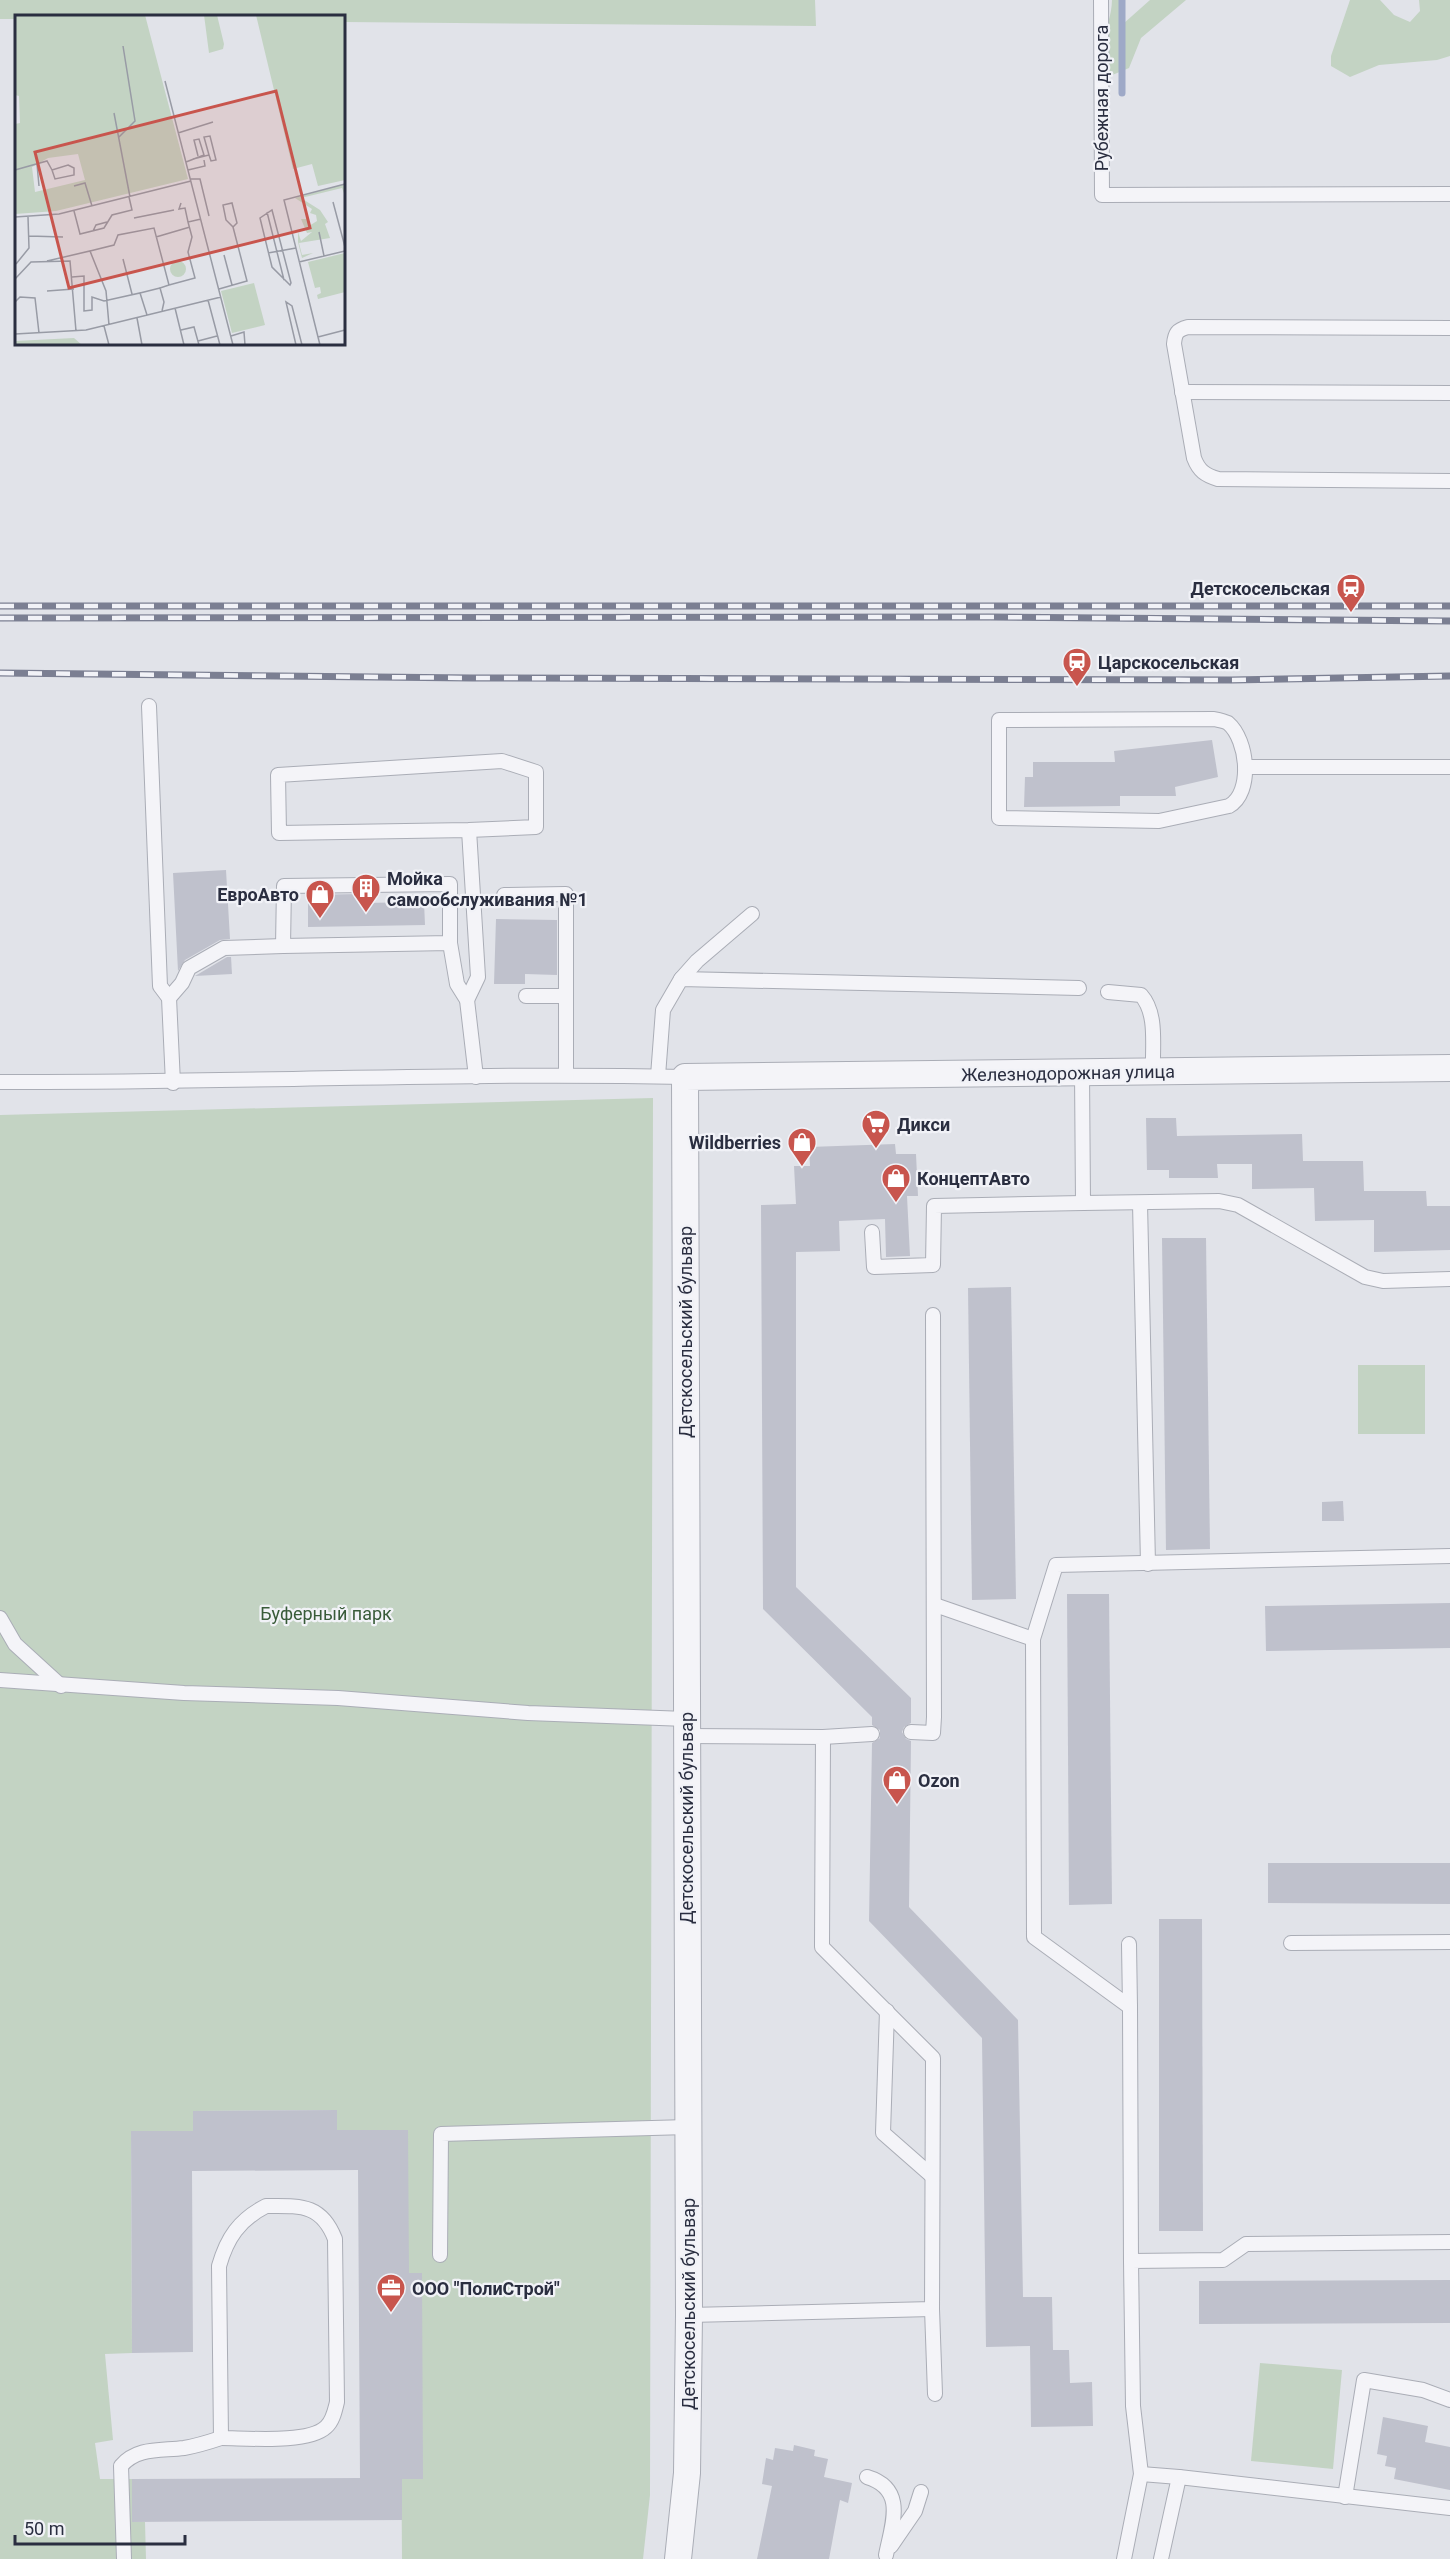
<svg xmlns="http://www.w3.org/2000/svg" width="1450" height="2559" viewBox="0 0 1450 2559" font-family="Roboto,sans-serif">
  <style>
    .green { fill: #c3d3c3 }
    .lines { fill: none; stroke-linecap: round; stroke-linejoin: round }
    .stream { stroke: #9ea9c7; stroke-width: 7 }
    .building { fill: #bfc1cc }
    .lane-casing { stroke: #aaadb6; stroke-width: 16 }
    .street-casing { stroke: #aaadb6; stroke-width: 28 }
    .lane { stroke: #f4f4f8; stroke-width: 14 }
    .street { stroke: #f4f4f8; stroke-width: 26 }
    .rail-casing { stroke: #7b7f92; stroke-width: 7 }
    .rail { stroke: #f1f2f7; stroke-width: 4.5; stroke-dasharray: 14; stroke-linecap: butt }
    .labels { text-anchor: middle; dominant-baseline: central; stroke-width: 4.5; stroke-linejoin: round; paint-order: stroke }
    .street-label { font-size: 18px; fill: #2a2e40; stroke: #f1f2f7 }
    .poi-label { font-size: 18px; font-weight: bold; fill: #2a2e40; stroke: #f1f2f7; text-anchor: start }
    .park-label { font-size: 18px; fill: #385b39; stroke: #f1f2f7 }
    .inset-road { fill: none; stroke: #989ba5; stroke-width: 1.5 }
    .view { fill: #c8554d; fill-opacity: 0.15; stroke: #c8554d; stroke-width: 3 }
    .inset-edge { fill: none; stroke: #2a2e40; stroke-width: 3 }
  </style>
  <rect width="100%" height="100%" fill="#e1e3e9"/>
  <g class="green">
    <path d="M0 0H815L816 26 344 22V16H16V19H0Z"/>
    <path d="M1112 0H1123V24L1150 0H1186L1141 38 1129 68 1110 76C1092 42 1111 32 1112 0Z"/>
    <path d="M1350 0H1380L1394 15 1410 22 1420 11 1419 0H1450V56L1437 60 1379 65 1350 77 1331 66V56Z"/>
    <path d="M653 1098 650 2495 643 2559H402L400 2273 408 2130H358L337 2138V2110L193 2111V2131H131L132 2353 105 2354 113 2440 95 2443 100 2479H132V2522H145L146 2559H0V1115Z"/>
    <rect x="1358" y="1365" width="67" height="69"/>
    <path d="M1260 2363 1342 2370 1333 2469 1251 2461Z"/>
  </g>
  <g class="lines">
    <path class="stream" d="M1122 0V93"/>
  </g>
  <g class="building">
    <path d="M1212 740 1218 777 1175 787 1176 796H1120V806L1024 807 1025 777H1033V762H1115L1114 751Z"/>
    <path d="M226 870 230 939 220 940 185 960 178 971 173 873Z"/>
    <path d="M360 894 361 903 424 902 425 925 308 927V895Z"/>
    <path d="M496 919 557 920V975L525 974V984H494Z"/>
    <path d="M227 957H231L232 974 195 976Z"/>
    <path d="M1146 1118H1176L1177 1136 1302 1134 1303 1161H1363L1364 1191H1426L1427 1206H1450V1250L1374 1252V1220L1315 1221 1314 1188 1252 1189V1164H1217L1218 1178H1169V1170H1147Z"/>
    <path d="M895 1144 896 1154H916L918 1196H907L910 1256 886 1257 885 1219 839 1221 840 1251 796 1252V1587L911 1698V1723L904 1727 902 1732 906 1739 911 1741 909 1907 1018 2020 1023 2297H1052L1053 2350H1069L1070 2383 1092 2382 1093 2426 1031 2427 1030 2346 986 2347 982 2038 869 1921 872 1743 880 1738V1730L872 1725V1717L763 1609 761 1205 796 1204 794 1166H810L809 1147Z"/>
    <path d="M1162 1238H1206L1210 1549 1166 1550Z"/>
    <path d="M1011 1287 1016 1599 972 1600 968 1288Z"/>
    <path d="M1343 1501 1344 1521H1322V1502Z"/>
    <path d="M1067 1594H1109L1112 1904 1069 1905Z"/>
    <path d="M1450 1603V1648L1266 1651 1265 1606Z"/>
    <path d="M1268 1863H1450V1904L1268 1903Z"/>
    <path d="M1159 1919H1202L1203 2231H1159Z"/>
    <path d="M337 2110V2130H408L409 2273H422L423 2479H402V2520L132 2522V2479L360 2478 358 2170 192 2171 193 2352 132 2353 131 2131H193V2111Z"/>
    <path d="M1450 2280V2323L1199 2324V2281Z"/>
    <path d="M1383 2417 1428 2426 1425 2442 1450 2447V2490L1394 2479 1396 2468 1385 2466 1387 2456 1377 2454Z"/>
    <path d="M794 2445 815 2450 814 2456 828 2459 824 2477 852 2483 848 2503 840 2500 829 2559H757L772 2486 762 2484 766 2458 773 2460 775 2448 793 2451Z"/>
  </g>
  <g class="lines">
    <g class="lane-casing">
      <g id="lane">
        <path d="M1101 0 1102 195 1450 194"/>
        <path d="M1450 328 1188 327C1177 330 1175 333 1174 344L1194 458C1199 471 1205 475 1218 479L1450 481"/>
        <path d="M1182 392 1450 393"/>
        <path d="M149 706 160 986 169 998 173 1083"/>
        <path d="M1214 719C1219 720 1224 721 1228 723 1248 740 1253 793 1229 806L1159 821 999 818V720Z"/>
        <path d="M1245 767H1450"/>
        <path d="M504 895 566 894V1074"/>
        <path d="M450 943 283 946 284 886 450 884V943L457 984 467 1000 476 1077"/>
        <path d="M681 979 697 961 752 914"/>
        <path d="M1108 992 1141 995C1158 1014 1152 1047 1153 1072"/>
        <path d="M526 996H566"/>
        <path d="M169 998 182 983 189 968 224 948 283 946"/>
        <path d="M467 1000 478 977 469 830 279 833 278 775 502 761 536 772V827L469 830"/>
        <path d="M1082 1072 1083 1203 1219 1201 1238 1205 1365 1277 1383 1281 1450 1279"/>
        <path d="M658 1076 663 1010 681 979 1079 988"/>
        <path d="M0 1082C228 1083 457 1072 685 1077"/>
        <path d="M1140 1203 1148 1564"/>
        <path d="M872 1232 874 1267 933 1265 934 1206 1083 1203"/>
        <path d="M935 1605 1033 1639"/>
        <path d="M0 1618 15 1644 61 1686"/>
        <path d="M0 1680 184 1693 338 1698 528 1713 686 1719"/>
        <path d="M911 1732 933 1733 934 1717 933 1315"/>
        <path d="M686 1736 823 1737 822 1947 933 2058 932 2309 689 2315"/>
        <path d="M823 1737 872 1734"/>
        <path d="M1291 1943 1450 1942"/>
        <path d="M1129 1944 1130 2007"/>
        <path d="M887 2011 883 2133 932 2176"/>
        <path d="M266 2206C299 2206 321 2203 335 2239L337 2402C335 2410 333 2421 326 2427 308 2444 246 2438 221 2438L219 2266C227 2238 239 2220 266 2206Z"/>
        <path d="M440 2255 441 2134 688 2127"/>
        <path d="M1131 2261 1130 2007 1034 1937 1033 1639 1056 1565 1450 1556"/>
        <path d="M932 2309 935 2394"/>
        <path d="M1141 2474 1179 2477"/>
        <path d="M867 2477C907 2489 892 2524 886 2555"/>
        <path d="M1345 2497 1364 2380 1423 2390 1450 2400"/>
        <path d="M891 2546 915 2511 921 2492"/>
        <path d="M124 2559 121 2466C137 2447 161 2451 184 2448 196 2446 209 2442 221 2438"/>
        <path d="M1124 2559 1141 2474 1133 2406 1131 2261 1223 2260 1246 2244 1450 2242"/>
        <path d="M1161 2559 1179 2477 1450 2508"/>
      </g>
    </g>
    <g class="street-casing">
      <path id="street" d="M678 2559 687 2473 689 2315 685 1077 1450 1068"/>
    </g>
    <use href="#lane" class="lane"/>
    <use href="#street" class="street"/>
    <g class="rail-casing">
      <g id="rail">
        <path d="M0 606H1450"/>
        <path d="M0 618 990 617 1450 621"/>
        <path d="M0 673 472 678 1232 680 1450 676"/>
      </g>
    </g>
    <use href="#rail" class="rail"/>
  </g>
  <defs>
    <g id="station-pin" transform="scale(1.5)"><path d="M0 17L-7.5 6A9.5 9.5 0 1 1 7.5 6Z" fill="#c8554d" stroke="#f1f2f7"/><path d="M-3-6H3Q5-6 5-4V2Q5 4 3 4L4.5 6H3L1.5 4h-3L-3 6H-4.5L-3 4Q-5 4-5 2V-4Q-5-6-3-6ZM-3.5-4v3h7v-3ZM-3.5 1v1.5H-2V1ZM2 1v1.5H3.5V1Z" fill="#fff"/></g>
    <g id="building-pin" transform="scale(1.5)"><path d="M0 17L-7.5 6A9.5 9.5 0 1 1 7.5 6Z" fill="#c8554d" stroke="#f1f2f7"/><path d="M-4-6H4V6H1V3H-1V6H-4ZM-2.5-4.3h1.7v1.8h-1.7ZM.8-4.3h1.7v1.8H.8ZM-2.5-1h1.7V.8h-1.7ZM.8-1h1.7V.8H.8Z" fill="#fff"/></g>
    <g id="shop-pin" transform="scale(1.5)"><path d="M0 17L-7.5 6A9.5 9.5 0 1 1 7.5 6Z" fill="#c8554d" stroke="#f1f2f7"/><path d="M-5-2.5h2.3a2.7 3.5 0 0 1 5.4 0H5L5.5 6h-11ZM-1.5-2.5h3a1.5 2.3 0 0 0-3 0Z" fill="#fff"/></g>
    <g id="supermarket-pin" transform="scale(1.5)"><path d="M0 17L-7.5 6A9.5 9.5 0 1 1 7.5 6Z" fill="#c8554d" stroke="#f1f2f7"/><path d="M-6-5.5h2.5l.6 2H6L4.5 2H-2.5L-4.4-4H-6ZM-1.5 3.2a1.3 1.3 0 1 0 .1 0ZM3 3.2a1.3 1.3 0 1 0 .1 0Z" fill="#fff"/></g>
    <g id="office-pin" transform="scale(1.5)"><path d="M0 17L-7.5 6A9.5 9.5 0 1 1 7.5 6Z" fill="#c8554d" stroke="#f1f2f7"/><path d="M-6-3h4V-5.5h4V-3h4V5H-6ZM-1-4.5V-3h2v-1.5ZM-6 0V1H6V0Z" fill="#fff"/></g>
  </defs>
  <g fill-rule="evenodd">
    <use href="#station-pin" x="1351" y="588"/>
    <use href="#station-pin" x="1077" y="662"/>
    <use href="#building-pin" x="366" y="888"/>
    <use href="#shop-pin" x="320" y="894"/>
    <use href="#supermarket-pin" x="876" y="1124"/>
    <use href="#shop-pin" x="802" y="1142"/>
    <use href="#shop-pin" x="896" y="1178"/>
    <use href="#shop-pin" x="897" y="1780"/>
    <use href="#office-pin" x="391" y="2288"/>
  </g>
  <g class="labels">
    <g class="street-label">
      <text transform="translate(1101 98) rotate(-90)">Рубежная дорога</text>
      <text transform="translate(1068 1073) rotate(-1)">Железнодорожная улица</text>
      <text transform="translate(685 1332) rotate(-90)">Детскосельский бульвар</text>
      <text transform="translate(686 1818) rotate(-90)">Детскосельский бульвар</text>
      <text transform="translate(688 2304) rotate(-90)">Детскосельский бульвар</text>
    </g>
    <g class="poi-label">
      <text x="1330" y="588" text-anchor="end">Детскосельская</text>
      <text x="1098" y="662">Царскосельская</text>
      <text x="387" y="878">Мойка<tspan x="387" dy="21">самообслуживания №1</tspan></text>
      <text x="299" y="894" text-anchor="end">ЕвроАвто</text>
      <text x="897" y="1124">Дикси</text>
      <text x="781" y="1142" text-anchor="end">Wildberries</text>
      <text x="917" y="1178">КонцептАвто</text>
      <text x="918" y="1780">Ozon</text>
      <text x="412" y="2288">ООО "ПолиСтрой"</text>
    </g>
    <g class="park-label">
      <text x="326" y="1613">Буферный парк</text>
    </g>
  </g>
  <g transform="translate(15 15)">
    <rect width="330" height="330" fill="#e1e3e9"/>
    <path d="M0 0H130L173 164 41 196 0 199V109L5 108 4 81 0 80ZM63 139 70 165 20 177 17 152 33 143ZM189 0H202L209 29 208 34 194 38ZM241 0H330V165L303 171 297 149 278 154ZM330 169V181L327 173 286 183 305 195 313 207 310 209 315 223 284 228 287 240 298 238 287 243 283 227V217L286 226 297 217 292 218 286 204H294V211L302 206 301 200 295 198 297 194 280 183ZM330 238V277L303 284 302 280 306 278 305 272 300 273 293 247ZM155 254a8 8 0 1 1 16 0a8 8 0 1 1-16 0ZM239 268 250 310 217 318 206 276ZM59 323 67 330H0V326Z" fill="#c3d3c3" fill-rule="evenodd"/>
    <path class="inset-road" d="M150 66 218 330M99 98 115 182M163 118 198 107M104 122 120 106 108 31M178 144 194 140 189 122 195 121 201 145 196 146 194 140M171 147 189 140 184 124 179 125 183 141M22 149 24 171M53 150 59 153V160L40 164 37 155ZM0 155 32 146 37 155M173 155 190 151 189 145M175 164H185L194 201M59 171 70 168 77 191M318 187 330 232M166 188 164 194 170 193 173 207M257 195 276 268 275 270 257 252 245 203ZM59 196 65 219 89 213 97 200 117 195 114 182M252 197 269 265M0 202 44 199 176 166M119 203 159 195M78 216 81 210 92 207M304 217 309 241M14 221 48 222M141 222 175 212M75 236 99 230 103 220 139 213 154 270 145 273 149 287 147 296M253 238 281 233M209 240 217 270M108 244 117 279M32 246 75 236 91 276 94 310M284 247 330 236M1 249 14 233 13 202M57 262 69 261V296L77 295V282L89 286 125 278 132 300M0 264 16 247 55 246 61 316M154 270 180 263 173 237 177 222 173 207 186 204M204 274 232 266 218 212 211 205 208 190 217 188 222 208 218 212M32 276 59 274M125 278 145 273M193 285 205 330M0 287 5 282 20 283 24 318M160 293 169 330M122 303 127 330M89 311 94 330M166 315 179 312 184 330M0 319 71 315 206 282M216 321 229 317 230 330M303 322 330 315M183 326 202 321M281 330 271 287 277 291 287 330M305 330 269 185 330 169"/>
    <path class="view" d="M261 76 295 213 54 273 20 137Z"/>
    <rect width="330" height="330" class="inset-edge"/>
  </g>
  <path d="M15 2535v9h170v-9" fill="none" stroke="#2a2e40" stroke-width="3"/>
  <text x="24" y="2535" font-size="18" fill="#2a2e40" stroke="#f1f2f7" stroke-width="4.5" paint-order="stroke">50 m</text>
</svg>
